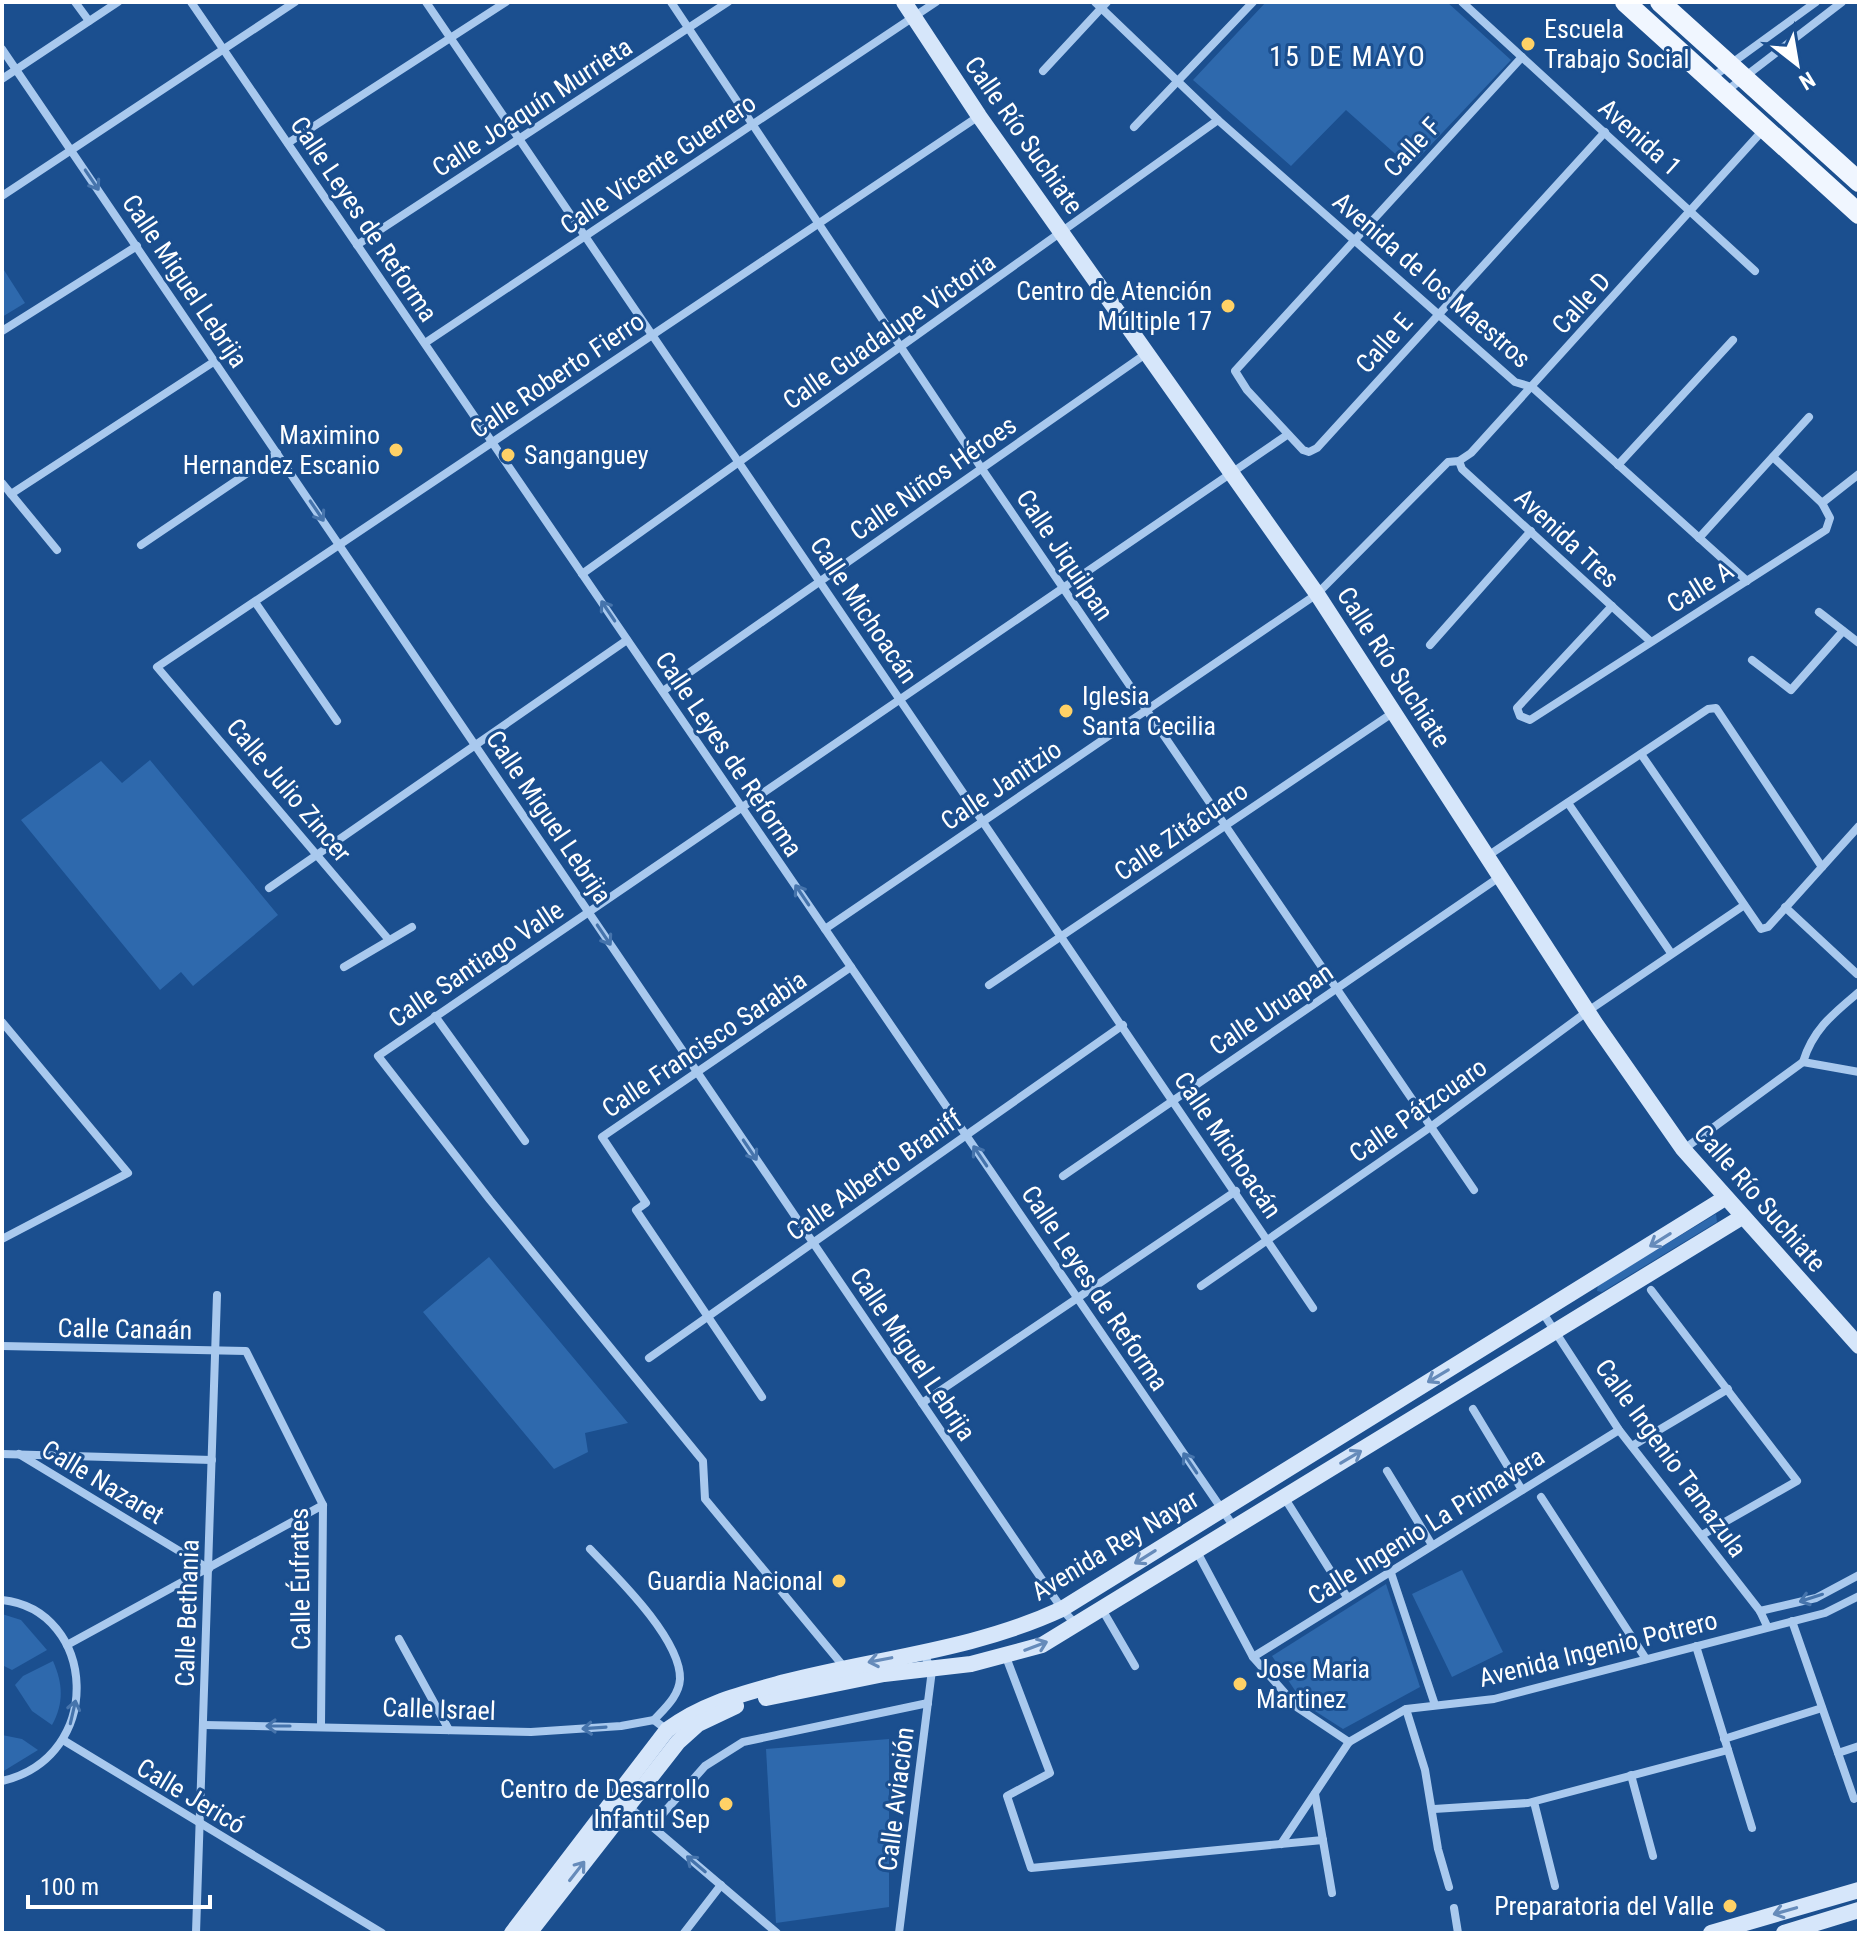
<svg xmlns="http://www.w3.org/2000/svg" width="1861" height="1935" viewBox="0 0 1861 1935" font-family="'Roboto Condensed',sans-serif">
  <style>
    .green { fill: #2e69ad }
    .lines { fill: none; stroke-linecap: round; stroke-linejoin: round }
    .street { stroke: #a9c9ee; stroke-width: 8 }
    .secondary { stroke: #d6e6fa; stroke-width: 16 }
    .primary { stroke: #f0f6ff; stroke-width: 20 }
    .oneway { stroke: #4674ac }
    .oneway2 { stroke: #668bba }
    .poi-dot { fill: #ffd166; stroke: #1b4f8f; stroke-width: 3 }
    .labels { text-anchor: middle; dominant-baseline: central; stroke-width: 6; stroke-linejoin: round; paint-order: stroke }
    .poi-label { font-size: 26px; fill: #fff; stroke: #1b4f8f; text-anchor: end }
    .street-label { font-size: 26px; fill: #fff; stroke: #1b4f8f }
    .neighbourhood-label { font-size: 28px; letter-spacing: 2px; fill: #fff; stroke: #1b4f8f }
  </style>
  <rect width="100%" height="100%" fill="#1b4f8f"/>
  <g class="green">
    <path d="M1266 2H1447L1511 60 1410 167 1346 110 1291 166 1193 80Z"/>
    <path d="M2 267 25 303 2 317Z"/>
    <path d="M150 760 278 915 193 986 181 972 160 990 21 820 101 761 122 783Z"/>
    <path d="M1716 1214 1717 1222 1602 1292 1597 1291 1598 1285Z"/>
    <path d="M489 1257 628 1423 585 1433 588 1452 554 1469 423 1312Z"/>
    <path d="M1462 1570 1503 1652 1452 1677 1412 1594Z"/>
    <path d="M1386 1584 1420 1687 1343 1729 1304 1704 1272 1656Z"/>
    <path d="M2 1614 21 1620 47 1650 12 1670 2 1665Z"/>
    <path d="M53 1661C63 1684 64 1703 52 1725L32 1711 15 1685 23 1676Z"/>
    <path d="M2 1735 22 1739 38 1750 2 1772Z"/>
    <path d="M889 1739V1907L776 1923 766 1749Z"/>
  </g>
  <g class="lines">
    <g class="street">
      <path d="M75 2 89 21"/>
      <path d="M191 2 1234 1527"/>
      <path d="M426 2 1313 1308"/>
      <path d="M671 2 982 469 1474 1190"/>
      <path d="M1095 2 1218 120 1515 382 1532 387 1747 581"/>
      <path d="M1462 2 1755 271"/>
      <path d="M2 49 1062 1609 1077 1626"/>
      <path d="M1522 57 1235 371 1247 390 1303 450 1309 452 1317 448 1605 132"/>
      <path d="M1043 71 1107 2"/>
      <path d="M2 79 118 2"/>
      <path d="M1710 79 1816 2"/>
      <path d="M1725 92 1842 2"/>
      <path d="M1134 127 1253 2"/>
      <path d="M288 143 506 2"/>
      <path d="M2 196 295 2"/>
      <path d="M357 245 728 2"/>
      <path d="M2 331 137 246"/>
      <path d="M425 343 936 2"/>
      <path d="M1773 457 1822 503"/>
      <path d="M1459 461 1462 469 1650 641"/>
      <path d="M1618 465 1733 340"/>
      <path d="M2 483 57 550"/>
      <path d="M11 494 215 361"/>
      <path d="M1699 538 1809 417"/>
      <path d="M141 545 277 453"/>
      <path d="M582 574 1218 120"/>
      <path d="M255 602 337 721"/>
      <path d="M1612 606 1517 708 1520 716 1530 720 1826 530 1830 518 1822 503 1859 474"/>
      <path d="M1819 612 1859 643"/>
      <path d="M1430 645 1531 531"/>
      <path d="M1752 660 1791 690 1843 631"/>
      <path d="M663 691 1147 353"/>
      <path d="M1641 754 1761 929 1768 927 1859 826"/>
      <path d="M1568 803 1671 953"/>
      <path d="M1489 855 1708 709 1716 708 1822 867"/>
      <path d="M269 888 627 640"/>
      <path d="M1785 907 1857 974"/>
      <path d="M825 929 1317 594 1448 462 1459 461 1471 453 1764 129"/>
      <path d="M389 940 157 667 979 116"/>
      <path d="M344 967 412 927"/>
      <path d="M989 985 1394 712"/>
      <path d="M435 1016 525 1141"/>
      <path d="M2 1022 128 1173 2 1239"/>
      <path d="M1803 1062 1859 1072"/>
      <path d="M1684 1149 1803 1062C1813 1029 1834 1013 1859 992"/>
      <path d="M1063 1176 1501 876"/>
      <path d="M1201 1286 1432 1126 1588 1011 1743 906"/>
      <path d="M1651 1290 1797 1481 1702 1535"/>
      <path d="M1543 1313 1619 1430 1760 1611 1767 1626"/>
      <path d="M2 1346 246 1351 323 1505 321 1726"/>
      <path d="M649 1358 1123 1025"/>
      <path d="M762 1397 636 1210 646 1203 602 1137 851 967"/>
      <path d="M922 1403 1236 1191"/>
      <path d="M1473 1409 1522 1490"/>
      <path d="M1632 1446 1728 1389"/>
      <path d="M2 1454 212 1460"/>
      <path d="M19 1454 209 1569"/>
      <path d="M1387 1471 1432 1545"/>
      <path d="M1284 1497 1347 1597"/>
      <path d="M1541 1497 1646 1659"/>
      <path d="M590 1549C617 1577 681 1639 680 1679 679 1696 665 1708 654 1720"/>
      <path d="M1196 1550 1253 1657 1298 1708 1349 1742"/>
      <path d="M1390 1570 1435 1705"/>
      <path d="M2 1600C97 1610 106 1757 2 1781"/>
      <path d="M1103 1611 1135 1666"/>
      <path d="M1760 1611 1816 1598 1859 1575"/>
      <path d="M1792 1621 1854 1799"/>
      <path d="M399 1639 449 1730"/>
      <path d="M67 1645 323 1505"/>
      <path d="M1696 1646 1752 1828"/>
      <path d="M1006 1657 1050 1773 1007 1796 1031 1868 1323 1840"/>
      <path d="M1253 1657 1619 1430"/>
      <path d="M844 1667 705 1499 703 1461 490 1200 378 1056 1287 435"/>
      <path d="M1406 1709 1425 1770 1438 1849 1449 1887"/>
      <path d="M204 1725 531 1732 621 1726 654 1720 667 1730"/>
      <path d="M1724 1739 1822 1708"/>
      <path d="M63 1740 382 1933"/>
      <path d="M1349 1742 1406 1709 1494 1699 1825 1613 1859 1596"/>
      <path d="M1838 1753 1859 1746"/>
      <path d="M1631 1775 1653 1856"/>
      <path d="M1315 1794 1332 1893"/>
      <path d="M1534 1802 1555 1886"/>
      <path d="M628 1806 777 1933"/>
      <path d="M1434 1809 1528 1803 1728 1750"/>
      <path d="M652 1826 705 1766 743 1742 928 1703"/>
      <path d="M1281 1844 1349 1742"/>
      <path d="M1454 1908 1458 1933"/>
      <path d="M196 1933 217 1295"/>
      <path d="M684 1933 721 1885"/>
      <path d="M899 1933 932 1670 922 1651"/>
    </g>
    <g class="secondary">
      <path d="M904 2 979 116 1317 594 1595 1023 1683 1149 1859 1346"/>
      <path d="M766 1698 884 1674 971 1664 1042 1645 1742 1217"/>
      <path d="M512 1933 667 1730C703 1703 742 1694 785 1682 878 1658 974 1650 1062 1609L1725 1198"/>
      <path d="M529 1933 678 1742 698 1724 736 1706"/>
      <path d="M1711 1933 1859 1890"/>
      <path d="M1784 1933 1859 1910"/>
    </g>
    <g class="primary">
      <path d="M1625 2 1859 214"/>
      <path d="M1660 2 1859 182"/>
    </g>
  </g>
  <defs><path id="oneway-shaft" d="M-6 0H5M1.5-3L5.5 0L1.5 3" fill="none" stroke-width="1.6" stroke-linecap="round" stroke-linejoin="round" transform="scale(2)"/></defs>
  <g class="oneway">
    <use href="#oneway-shaft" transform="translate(92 180) rotate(56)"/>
    <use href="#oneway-shaft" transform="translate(317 511) rotate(56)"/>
    <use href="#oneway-shaft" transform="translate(608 611) rotate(-124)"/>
    <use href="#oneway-shaft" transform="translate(802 895) rotate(-124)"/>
    <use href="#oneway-shaft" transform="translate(604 935) rotate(56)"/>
    <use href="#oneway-shaft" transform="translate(750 1150) rotate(56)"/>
    <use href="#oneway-shaft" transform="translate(980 1156) rotate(-124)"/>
    <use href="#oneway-shaft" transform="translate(1190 1463) rotate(-124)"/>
    <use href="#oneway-shaft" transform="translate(1811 1598) rotate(162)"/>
    <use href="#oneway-shaft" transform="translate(73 1712) rotate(-77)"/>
    <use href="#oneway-shaft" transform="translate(278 1726) rotate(-180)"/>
    <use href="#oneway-shaft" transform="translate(594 1728) rotate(176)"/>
    <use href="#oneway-shaft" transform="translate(696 1864) rotate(-140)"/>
  </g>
  <g class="oneway2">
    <use href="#oneway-shaft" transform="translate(1660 1240) rotate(148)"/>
    <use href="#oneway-shaft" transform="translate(1438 1376) rotate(149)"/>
    <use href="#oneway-shaft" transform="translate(1351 1457) rotate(-31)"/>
    <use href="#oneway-shaft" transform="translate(1145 1557) rotate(148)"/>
    <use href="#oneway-shaft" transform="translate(1036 1646) rotate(-21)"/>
    <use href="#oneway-shaft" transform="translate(880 1660) rotate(169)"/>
    <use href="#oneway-shaft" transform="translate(577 1871) rotate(-52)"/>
    <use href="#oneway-shaft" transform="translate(1785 1911) rotate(164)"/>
  </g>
  <g class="poi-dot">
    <circle cx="1528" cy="44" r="8"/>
    <circle cx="1228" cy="306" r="8"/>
    <circle cx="396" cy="450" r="8"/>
    <circle cx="508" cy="455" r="8"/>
    <circle cx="1066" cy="711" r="8"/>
    <circle cx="839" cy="1581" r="8"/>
    <circle cx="1240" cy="1684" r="8"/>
    <circle cx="726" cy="1804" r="8"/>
    <circle cx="1730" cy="1906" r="8"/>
  </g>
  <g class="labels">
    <g class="poi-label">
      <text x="1544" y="29" text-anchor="start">Escuela<tspan x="1544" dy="30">Trabajo Social</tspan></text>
      <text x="1212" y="291">Centro de Atención<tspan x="1212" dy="30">Múltiple 17</tspan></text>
      <text x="380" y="435">Maximino<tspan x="380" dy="30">Hernandez Escanio</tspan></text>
      <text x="524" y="455" text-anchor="start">Sanganguey</text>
      <text x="1082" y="696" text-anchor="start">Iglesia<tspan x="1082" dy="30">Santa Cecilia</tspan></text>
      <text x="823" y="1581">Guardia Nacional</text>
      <text x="1256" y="1669" text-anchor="start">Jose Maria<tspan x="1256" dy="30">Martinez</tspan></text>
      <text x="710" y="1789">Centro de Desarrollo<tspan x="710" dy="30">Infantil Sep</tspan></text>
      <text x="1714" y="1906">Preparatoria del Valle</text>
    </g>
    <g class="street-label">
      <text transform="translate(532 107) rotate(-33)">Calle Joaquín Murrieta</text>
      <text transform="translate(1024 135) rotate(55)">Calle Río Suchiate</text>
      <text transform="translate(1640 137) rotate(42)">Avenida 1</text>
      <text transform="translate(1412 147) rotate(-47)">Calle F</text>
      <text transform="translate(658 164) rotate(-34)">Calle Vicente Guerrero</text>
      <text transform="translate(364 219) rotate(56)">Calle Leyes de Reforma</text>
      <text transform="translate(1432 280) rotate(41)">Avenida de los Maestros</text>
      <text transform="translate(185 281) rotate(56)">Calle Miguel Lebrija</text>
      <text transform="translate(1581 303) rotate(-48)">Calle D</text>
      <text transform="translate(889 331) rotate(-35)">Calle Guadalupe Victoria</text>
      <text transform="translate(1384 343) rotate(-48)">Calle E</text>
      <text transform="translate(557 375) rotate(-34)">Calle Roberto Fierro</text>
      <text transform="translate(933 478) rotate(-35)">Calle Niños Héroes</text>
      <text transform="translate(1567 538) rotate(43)">Avenida Tres</text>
      <text transform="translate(1065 555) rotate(56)">Calle Jiquilpan</text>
      <text transform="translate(1700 587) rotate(-32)">Calle A</text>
      <text transform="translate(864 610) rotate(56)">Calle Michoacán</text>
      <text transform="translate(1394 667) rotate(57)">Calle Río Suchiate</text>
      <text transform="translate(729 754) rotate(56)">Calle Leyes de Reforma</text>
      <text transform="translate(1001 785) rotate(-34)">Calle Janitzio</text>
      <text transform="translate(289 790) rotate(50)">Calle Julio Zincer</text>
      <text transform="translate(549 817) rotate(56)">Calle Miguel Lebrija</text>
      <text transform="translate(1181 831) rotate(-34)">Calle Zitácuaro</text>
      <text transform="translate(476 964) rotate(-34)">Calle Santiago Valle</text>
      <text transform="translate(1271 1009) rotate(-34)">Calle Uruapan</text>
      <text transform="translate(704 1044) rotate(-34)">Calle Francisco Sarabia</text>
      <text transform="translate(1418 1110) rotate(-35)">Calle Pátzcuaro</text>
      <text transform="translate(1228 1145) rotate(56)">Calle Michoacán</text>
      <text transform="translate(874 1175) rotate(-35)">Calle Alberto Braniff</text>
      <text transform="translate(1760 1198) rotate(49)">Calle Río Suchiate</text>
      <text transform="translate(1095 1288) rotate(56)">Calle Leyes de Reforma</text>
      <text transform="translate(125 1329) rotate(1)">Calle Canaán</text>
      <text transform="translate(913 1354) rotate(56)">Calle Miguel Lebrija</text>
      <text transform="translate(1671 1458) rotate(54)">Calle Ingenio Tamazula</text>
      <text transform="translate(103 1482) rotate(31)">Calle Nazaret</text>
      <text transform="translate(1426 1526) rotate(-32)">Calle Ingenio La Primavera</text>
      <text transform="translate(1115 1545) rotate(-31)">Avenida Rey Nayar</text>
      <text transform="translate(300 1579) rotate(-91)">Calle Éufrates</text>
      <text transform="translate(187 1613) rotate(-88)">Calle Bethania</text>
      <text transform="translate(1598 1649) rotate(-14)">Avenida Ingenio Potrero</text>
      <text transform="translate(439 1709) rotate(2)">Calle Israel</text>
      <text transform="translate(191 1796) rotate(31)">Calle Jericó</text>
      <text transform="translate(896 1799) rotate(-83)">Calle Aviación</text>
    </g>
    <g class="neighbourhood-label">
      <text x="1348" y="56">15 DE MAYO</text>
    </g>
  </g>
  <rect width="1861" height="1935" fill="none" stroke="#ffffff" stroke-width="8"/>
  <g transform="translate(1797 64) rotate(149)" stroke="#1b4f8f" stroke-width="6" paint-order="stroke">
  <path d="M0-6L14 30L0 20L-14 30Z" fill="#ffffff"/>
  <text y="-12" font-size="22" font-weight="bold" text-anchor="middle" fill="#ffffff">N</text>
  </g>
  <path d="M28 1895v12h182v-12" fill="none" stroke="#ffffff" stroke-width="4"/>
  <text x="40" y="1895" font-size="24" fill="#ffffff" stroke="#1b4f8f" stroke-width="6" paint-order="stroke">100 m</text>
</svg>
